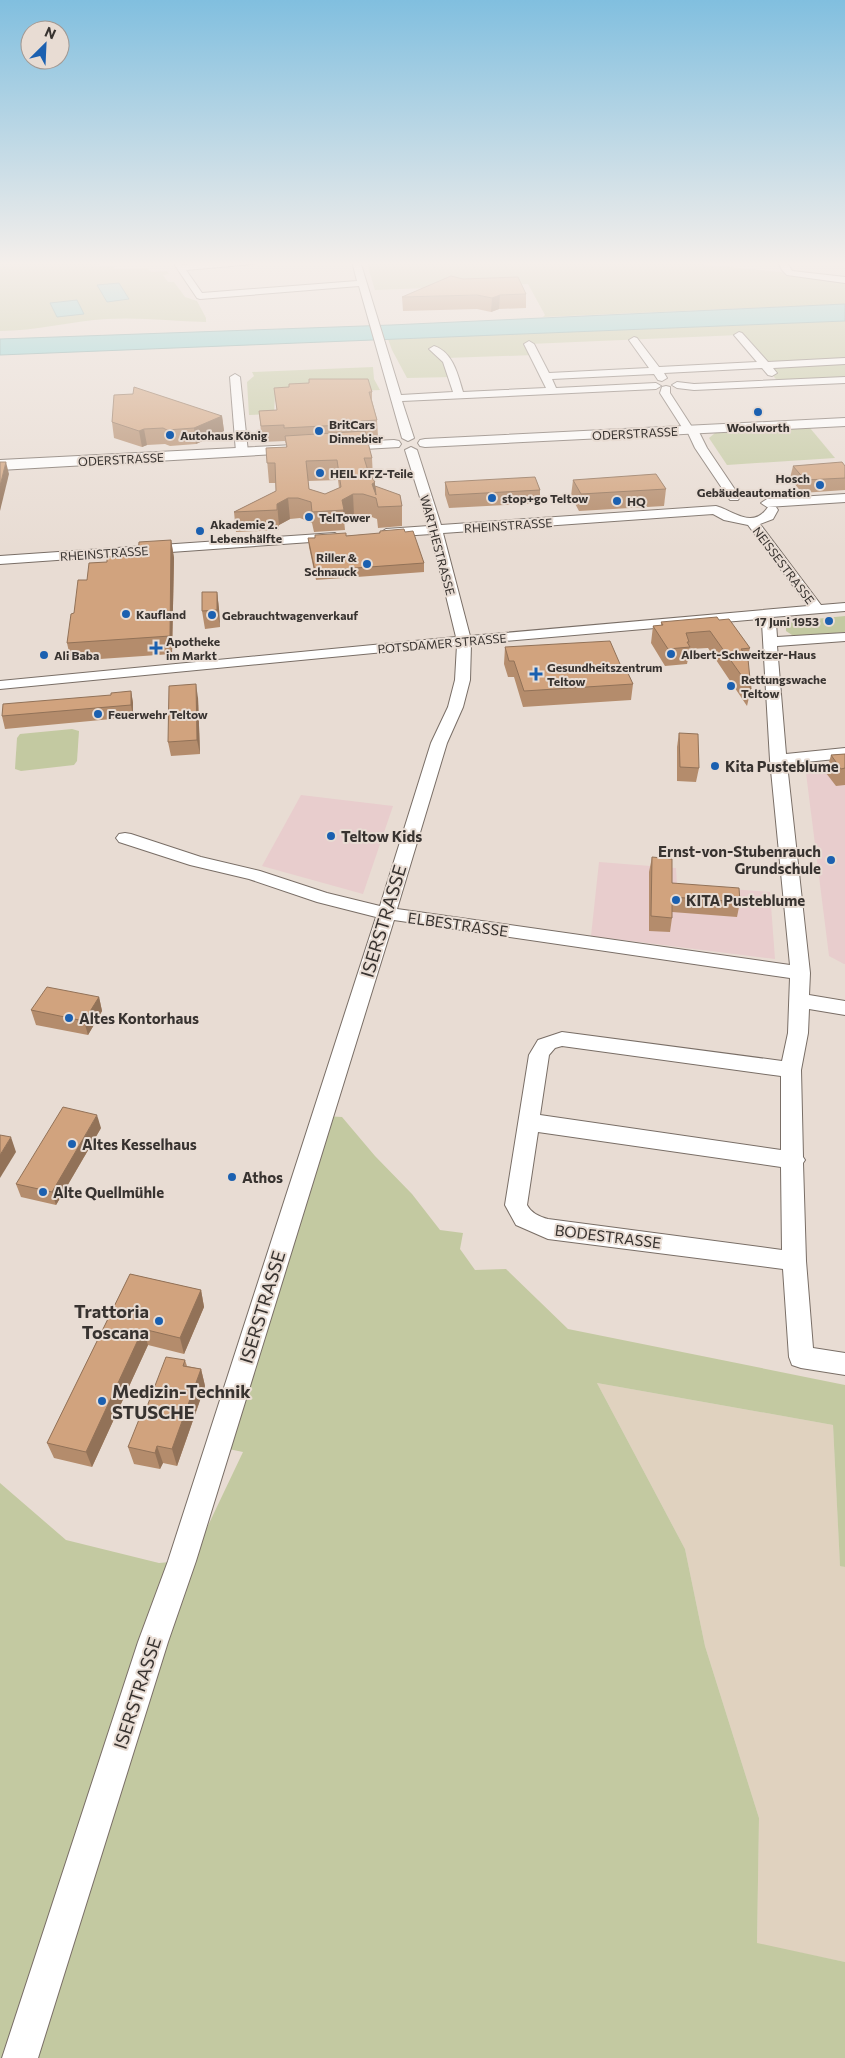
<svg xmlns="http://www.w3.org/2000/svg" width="845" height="2058" viewBox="0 0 845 2058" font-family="Commissioner,sans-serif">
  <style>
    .industrial { fill: #e0d2bf }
    .education { fill: #e8cdcd }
    .green { fill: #c3c9a1 }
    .water { fill: #86d0d2; stroke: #6fa1a1 }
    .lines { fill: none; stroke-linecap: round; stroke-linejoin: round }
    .minor-casing { stroke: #796e66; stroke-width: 2 }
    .major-casing { stroke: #796e66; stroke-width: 2 }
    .minor { fill: #fff; fill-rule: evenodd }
    .major { fill: #fff; fill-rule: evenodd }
    .wall { fill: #b48c6c; fill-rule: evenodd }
    .shaded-wall { fill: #927258 }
    .building { fill: #d1a37e; stroke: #927258; fill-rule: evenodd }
    .poi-dot { fill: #1b60b0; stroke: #e8dcd3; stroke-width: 2 }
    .labels { text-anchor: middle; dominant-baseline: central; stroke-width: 4; stroke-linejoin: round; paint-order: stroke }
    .far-poi-label { font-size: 12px; font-weight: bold; fill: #383330; stroke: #e8dcd3; text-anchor: start }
    .far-street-label { font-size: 12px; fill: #383330; stroke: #e8dcd3 }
    .poi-label { font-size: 15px; font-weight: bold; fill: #383330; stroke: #e8dcd3; text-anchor: start }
    .street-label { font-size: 15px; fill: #383330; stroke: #e8dcd3 }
    .near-street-label { font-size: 18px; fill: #383330; stroke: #e8dcd3 }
    .near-poi-label { font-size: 18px; font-weight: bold; fill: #383330; stroke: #e8dcd3; text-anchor: end }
  </style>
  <rect width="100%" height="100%" fill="#e8dcd3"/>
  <path class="industrial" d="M597 1383 833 1425 840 1565 845 1567V1962L757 1944 759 1818 705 1646 685 1549Z"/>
  <g class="education">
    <path d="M845 761V964H844L829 956 805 765Z"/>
    <path d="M301 795 393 806 363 894 262 866Z"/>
    <path d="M599 862 676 868 677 885 770 892 775 959 591 936Z"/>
  </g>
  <g class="green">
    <path d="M0 261 2 264 21 261H101L97 266H115L114 269 147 268 151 272 167 271 169 274 163 275 168 282H174L185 297 197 301 206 318V322C173 321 139 317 107 319 71 321 36 331 0 331Z"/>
    <path d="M366 261H670L790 273 845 280V304L543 317 545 315 528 284 375 290Z"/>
    <path d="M845 321V380L780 384 739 335 529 344 534 355 446 358 453 377 407 378 392 350 388 339Z"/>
    <path d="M373 367 374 379 380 390 275 395 274 414 249 415 247 382 254 376 252 372Z"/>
    <path d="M810 428 835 458 727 465 709 438 715 433Z"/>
    <path d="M845 616V632L795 637 786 631V622Z"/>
    <path d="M72 729 79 731 77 761 74 765 21 771 15 769 17 738 20 734Z"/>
    <path d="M324 1116 342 1117 375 1156 412 1194 440 1230 463 1233 460 1249 475 1270 506 1269 568 1329 845 1385V1567L840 1566 833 1425 597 1383 685 1549 705 1646 759 1818 757 1943 845 1962V2058H0V1483L66 1540 159 1563 182 1561 156 1635 243 1452 219 1447Z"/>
  </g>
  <g class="water">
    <path d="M119 283 129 299 107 302 97 285Z"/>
    <path d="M77 300 84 314 57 317 50 303Z"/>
    <path d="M845 304V321L0 355V339L391 325Z"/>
  </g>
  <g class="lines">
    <g class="minor-casing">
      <g id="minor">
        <path d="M172 261H180L183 265 223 261H257L253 264 186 270 202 293 357 281 352 261H360L401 395 453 392 443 362 429 349 434 346C453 352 458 375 463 392L546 388 524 344 529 341 534 344 549 373 649 368 629 340 634 337 637 338 659 367 757 362 734 335 739 332 742 333 768 362 845 358V364L773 368 777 373 772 376 768 375 762 368 664 373 667 378 662 381 658 380 654 374 552 379 556 388 656 383 661 386 656 389 402 401 414 438 408 441 402 438 359 286 200 299 197 298Z"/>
        <path d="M778 261H786L792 271 845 277V283L787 275 782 270Z"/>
        <path d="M235 374 240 377 248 452 242 455 236 452 230 377Z"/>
        <path d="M845 377V383L694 390 677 388 672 385 677 382 694 384Z"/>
        <path d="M666 386 670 387V393L692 427 698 430 707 448 740 497 738 500H730L695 448 688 433 685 432 660 393 662 387Z"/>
        <path d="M411 447 417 450 441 525 716 506C734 511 753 530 768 507H776L778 510 773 519 760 524 821 605 845 603V611L772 617 776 623 777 637 845 633V641L777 646 786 754 845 748V758L787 764 810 973 809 995 845 1001V1015L809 1009 808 1033 801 1070 803 1157 805 1160 803 1163 806 1261 813 1348 845 1353V1375L801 1368 792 1365 789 1357 783 1269 548 1239 516 1225 505 1205 529 1055 538 1040 562 1032 782 1061 788 1033 790 978 394 920 196 1561 168 1642 38 2058H2L138 1642 168 1561 376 917 317 902 249 879 190 865 119 842 116 838 119 834 125 833 131 834 201 857 260 871 327 893 380 906 431 743 448 707 455 680 457 645 0 689V681L456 637 431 534 386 537 380 533 386 529 429 526 405 450ZM713 514 724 520 748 525 808 606 470 636 443 533ZM759 619 762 623 770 760 790 965 397 909 447 743 463 707 470 680 471 644ZM562 1046 781 1076V1150L540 1115 549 1055 555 1048ZM538 1132 781 1167 782 1250 548 1219C540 1217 531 1213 527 1205Z"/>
        <path d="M845 494V502L767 507 761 503 767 499Z"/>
        <path d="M335 533 341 537 339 540 0 564V556Z"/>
      </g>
    </g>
    <g class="major-casing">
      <g id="major">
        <path d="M845 418V426L425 447 420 446 418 443 420 440 425 439Z"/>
        <path d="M394 440 399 441 401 444 399 447 0 470V460Z"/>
      </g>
    </g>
    <use href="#minor" class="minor"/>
    <use href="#major" class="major"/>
  </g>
  <g class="wall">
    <path d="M526 294V308L499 309 491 312 477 309 403 311 402 297Z"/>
    <path d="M274 388 372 392V400L377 420 378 436H366L372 458 373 478H372L375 487 402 506V526L378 528 377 519 364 514 354 515 344 520 345 530 314 532 312 523 300 518 290 519 279 525V530L236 532 234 512 276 491V483H269L266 448 286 447V444L285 441 262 442 259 411 277 410ZM338 480 339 488 325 494 309 489 308 481Z"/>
    <path d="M222 416 224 431 196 444 170 446 165 444 147 445 142 447 114 438 112 422Z"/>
    <path d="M793 466H845V490L802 493 790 478Z"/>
    <path d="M573 480 666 489 664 506 579 511 571 496Z"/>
    <path d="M445 482 540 490V503L449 508 445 495Z"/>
    <path d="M405 532 424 563V572L316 580 309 547 308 538Z"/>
    <path d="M171 540 174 558 172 654 71 661 67 643 87 580 107 562 138 555Z"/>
    <path d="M217 592 219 609 220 627 205 629 202 611Z"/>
    <path d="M719 620 750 648 747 659 751 689 747 706 708 648 690 649 687 664 665 666 651 643 653 626 661 625V622Z"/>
    <path d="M505 647 623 671 633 684 631 700 523 707 514 677H508L504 664Z"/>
    <path d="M131 691 133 703V717L5 729 2 716Z"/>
    <path d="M198 698 200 754 171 756 168 742Z"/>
    <path d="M679 733 699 768 696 782 677 781V747Z"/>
    <path d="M845 754V785L836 786 826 773 831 755Z"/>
    <path d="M652 857 672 883 740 902 737 917 672 912V918L670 932 649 931V872Z"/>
    <path d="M99 997 102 1011 88 1035 36 1025 31 1010Z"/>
    <path d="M101 1128 56 1205 21 1197 16 1184Z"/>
    <path d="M130 1274 201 1290 204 1307 184 1354 148 1345 92 1467 54 1458 47 1443Z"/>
    <path d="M185 1360 187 1366 201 1369 205 1386 177 1466 163 1463 160 1469 134 1464 128 1447 143 1417Z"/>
  </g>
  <g class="shaded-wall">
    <path d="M500 295 499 309 491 312 492 298Z"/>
    <path d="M222 416 224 431 196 444 194 428Z"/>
    <path d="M144 429 147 445 142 447 139 431Z"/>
    <path d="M6 462 9 474 0 511V486Z"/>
    <path d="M375 482V491V486V498L372 484Z"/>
    <path d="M353 494 354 515 344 520 342 500Z"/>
    <path d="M288 498 290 519 279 525 277 504Z"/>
    <path d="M171 540 174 558 172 654 170 636Z"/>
    <path d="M217 592 219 609 220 627 217 610Z"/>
    <path d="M196 684 198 698 200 754 197 740Z"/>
    <path d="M131 691 133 703V717L131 705Z"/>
    <path d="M99 997 102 1011 88 1035 84 1021Z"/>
    <path d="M97 1115 101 1128 56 1205 52 1192Z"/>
    <path d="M11 1137 16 1152 0 1178V1155Z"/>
    <path d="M201 1290 204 1307 184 1354 180 1338Z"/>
    <path d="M143 1329 148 1345 92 1467 86 1452Z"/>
    <path d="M201 1369 205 1386 177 1466 172 1449Z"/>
    <path d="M157 1446 163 1463 160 1469 155 1453Z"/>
  </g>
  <g class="building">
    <path d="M451 276 463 279 518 277 526 294 500 295 492 298 477 295 402 297Z"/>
    <path d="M309 379H368L372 392H369L377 420 361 421 362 424 284 428V425L261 426 259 411 277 410 274 388 289 387V384L309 383Z"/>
    <path d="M134 387 222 416 194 428 167 430 163 428 144 429 139 431 112 422 114 395 133 394Z"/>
    <path d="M365 431 372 458H364L369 474 375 482 372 484 376 495 375 486 400 495 402 506 378 507 376 498 363 494H353L342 500 344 510 312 512 311 502 298 498H288L277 504V510L234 512 276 491 275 463H267L266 448 287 447 285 436ZM337 460 341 487 325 494 309 489 306 461Z"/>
    <path d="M0 462H6L0 486Z"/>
    <path d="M842 462 845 466V478L805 480 793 466Z"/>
    <path d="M656 474 666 489 581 494 573 480Z"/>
    <path d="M535 477 540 490 449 495 445 482Z"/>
    <path d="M404 529 405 532 413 531 424 563 315 571 308 538H315V535L346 533V536L380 533V531Z"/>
    <path d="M171 540 170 636 67 643 71 614 74 613 78 580H87L89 563 107 562V557L138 555 139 542Z"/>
    <path d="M202 592H217V610L202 611Z"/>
    <path d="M717 617 719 620 729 619 750 648 741 649 748 659 751 689 710 631 686 633 689 642H687L690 647 668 649 653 626 663 625 661 622Z"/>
    <path d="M610 641 623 671H627L633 684 524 691 514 661H509L505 647Z"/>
    <path d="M196 684 197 740 168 742 169 686Z"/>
    <path d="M131 691V705L2 716 3 704 111 695V693Z"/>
    <path d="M679 733 698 734 699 768 680 767Z"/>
    <path d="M845 754V768L841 769 831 755Z"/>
    <path d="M652 857 672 859V883L739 888 740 902 672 897V918L651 916Z"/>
    <path d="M47 987 99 997 84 1021 31 1010Z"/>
    <path d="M63 1107 97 1115 52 1192 16 1184Z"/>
    <path d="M0 1135 11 1137 0 1155Z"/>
    <path d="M130 1274 201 1290 180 1338 143 1329 86 1452 47 1443Z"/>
    <path d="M166 1357 185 1360 183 1366 201 1369 172 1449 157 1446 155 1453 128 1447 140 1417H143Z"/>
  </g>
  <linearGradient id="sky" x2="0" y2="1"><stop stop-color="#81bfdf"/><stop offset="0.48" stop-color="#f5efeb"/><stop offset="1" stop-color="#f5efeb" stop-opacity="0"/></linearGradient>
  <rect width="845" height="549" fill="url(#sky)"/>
  <g class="poi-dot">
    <circle cx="758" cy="412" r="5"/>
    <circle cx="319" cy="431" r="5"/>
    <circle cx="170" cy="435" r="5"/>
    <circle cx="320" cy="473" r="5"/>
    <circle cx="820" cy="485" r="5"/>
    <circle cx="492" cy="498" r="5"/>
    <circle cx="617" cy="501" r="5"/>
    <circle cx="309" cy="517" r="5"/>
    <circle cx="200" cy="531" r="5"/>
    <circle cx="367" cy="564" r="5"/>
    <circle cx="126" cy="614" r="5"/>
    <circle cx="212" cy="615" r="5"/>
    <circle cx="829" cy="621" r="5"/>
    <path d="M153.5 640.5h5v5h5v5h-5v5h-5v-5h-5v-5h5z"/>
    <circle cx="671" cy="654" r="5"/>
    <circle cx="44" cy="655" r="5"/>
    <path d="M533.5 666.5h5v5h5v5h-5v5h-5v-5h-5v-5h5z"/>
    <circle cx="731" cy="686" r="5"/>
    <circle cx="98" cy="714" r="5"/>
    <circle cx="715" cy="766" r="5"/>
    <circle cx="331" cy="836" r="5"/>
    <circle cx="831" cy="860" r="5"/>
    <circle cx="676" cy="900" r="5"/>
    <circle cx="69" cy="1018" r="5"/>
    <circle cx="72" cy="1144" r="5"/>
    <circle cx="232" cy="1177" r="5"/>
    <circle cx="43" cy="1192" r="5"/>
    <circle cx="159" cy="1321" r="5"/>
    <circle cx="102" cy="1401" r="5"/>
  </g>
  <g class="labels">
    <g class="far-poi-label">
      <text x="329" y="424">BritCars<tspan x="329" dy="14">Dinnebier</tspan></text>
      <text x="758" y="427" text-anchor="middle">Woolworth</text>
      <text x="180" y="435">Autohaus König</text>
      <text x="330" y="473">HEIL KFZ-Teile</text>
      <text x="810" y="478" text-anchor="end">Hosch<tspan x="810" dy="14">Gebäudeautomation</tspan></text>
      <text x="502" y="498">stop+go Teltow</text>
      <text x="627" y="501">HQ</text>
      <text x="319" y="517">TelTower</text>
      <text x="210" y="524">Akademie 2.<tspan x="210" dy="14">Lebenshälfte</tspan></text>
      <text x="357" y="557" text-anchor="end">Riller &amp;<tspan x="357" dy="14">Schnauck</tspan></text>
      <text x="136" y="614">Kaufland</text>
      <text x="222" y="615">Gebrauchtwagenverkauf</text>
      <text x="819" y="621" text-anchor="end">17 Juni 1953</text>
      <text x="166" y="641">Apotheke<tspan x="166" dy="14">im Markt</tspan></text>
      <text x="681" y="654">Albert-Schweitzer-Haus</text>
      <text x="54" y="655">Ali Baba</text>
      <text x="547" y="667">Gesundheitszentrum<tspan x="547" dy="14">Teltow</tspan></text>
      <text x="741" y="679">Rettungswache<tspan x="741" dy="14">Teltow</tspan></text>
      <text x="108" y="714">Feuerwehr Teltow</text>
    </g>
    <g class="far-street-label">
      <text transform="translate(635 433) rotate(-3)">ODERSTRASSE</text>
      <text transform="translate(121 459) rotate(-3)">ODERSTRASSE</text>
      <text transform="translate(508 525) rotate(-4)">RHEINSTRASSE</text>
      <text transform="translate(438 545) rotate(75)">WARTHESTRASSE</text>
      <text transform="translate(104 553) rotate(-4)">RHEINSTRASSE</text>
      <text transform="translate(784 565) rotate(53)">NEISSESTRASSE</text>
      <text transform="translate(442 643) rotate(-5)">POTSDAMER STRASSE</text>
    </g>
    <g class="poi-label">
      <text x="725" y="766">Kita Pusteblume</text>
      <text x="341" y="836">Teltow Kids</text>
      <text x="821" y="851" text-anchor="end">Ernst-von-Stubenrauch<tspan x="821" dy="17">Grundschule</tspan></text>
      <text x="686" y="900">KITA Pusteblume</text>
      <text x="79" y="1018">Altes Kontorhaus</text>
      <text x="82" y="1144">Altes Kesselhaus</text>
      <text x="242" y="1177">Athos</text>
      <text x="53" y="1192">Alte Quellmühle</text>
    </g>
    <g class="street-label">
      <text transform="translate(458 924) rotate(8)">ELBESTRASSE</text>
      <text transform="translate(608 1236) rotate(7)">BODESTRASSE</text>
    </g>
    <g class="near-street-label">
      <text transform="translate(383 921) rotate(-73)">ISERSTRASSE</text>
      <text transform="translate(262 1307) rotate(-73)">ISERSTRASSE</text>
      <text transform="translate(137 1693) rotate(-72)">ISERSTRASSE</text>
    </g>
    <g class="near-poi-label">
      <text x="149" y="1311">Trattoria<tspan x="149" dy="21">Toscana</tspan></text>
      <text x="112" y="1391" text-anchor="start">Medizin-Technik<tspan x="112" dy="21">STUSCHE</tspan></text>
    </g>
  </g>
  <g transform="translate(45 45) rotate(24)"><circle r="24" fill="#e8dcd3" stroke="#a29892"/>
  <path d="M0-4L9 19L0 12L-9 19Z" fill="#1b60b0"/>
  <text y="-8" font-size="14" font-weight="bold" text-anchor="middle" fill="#383330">N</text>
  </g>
</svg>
